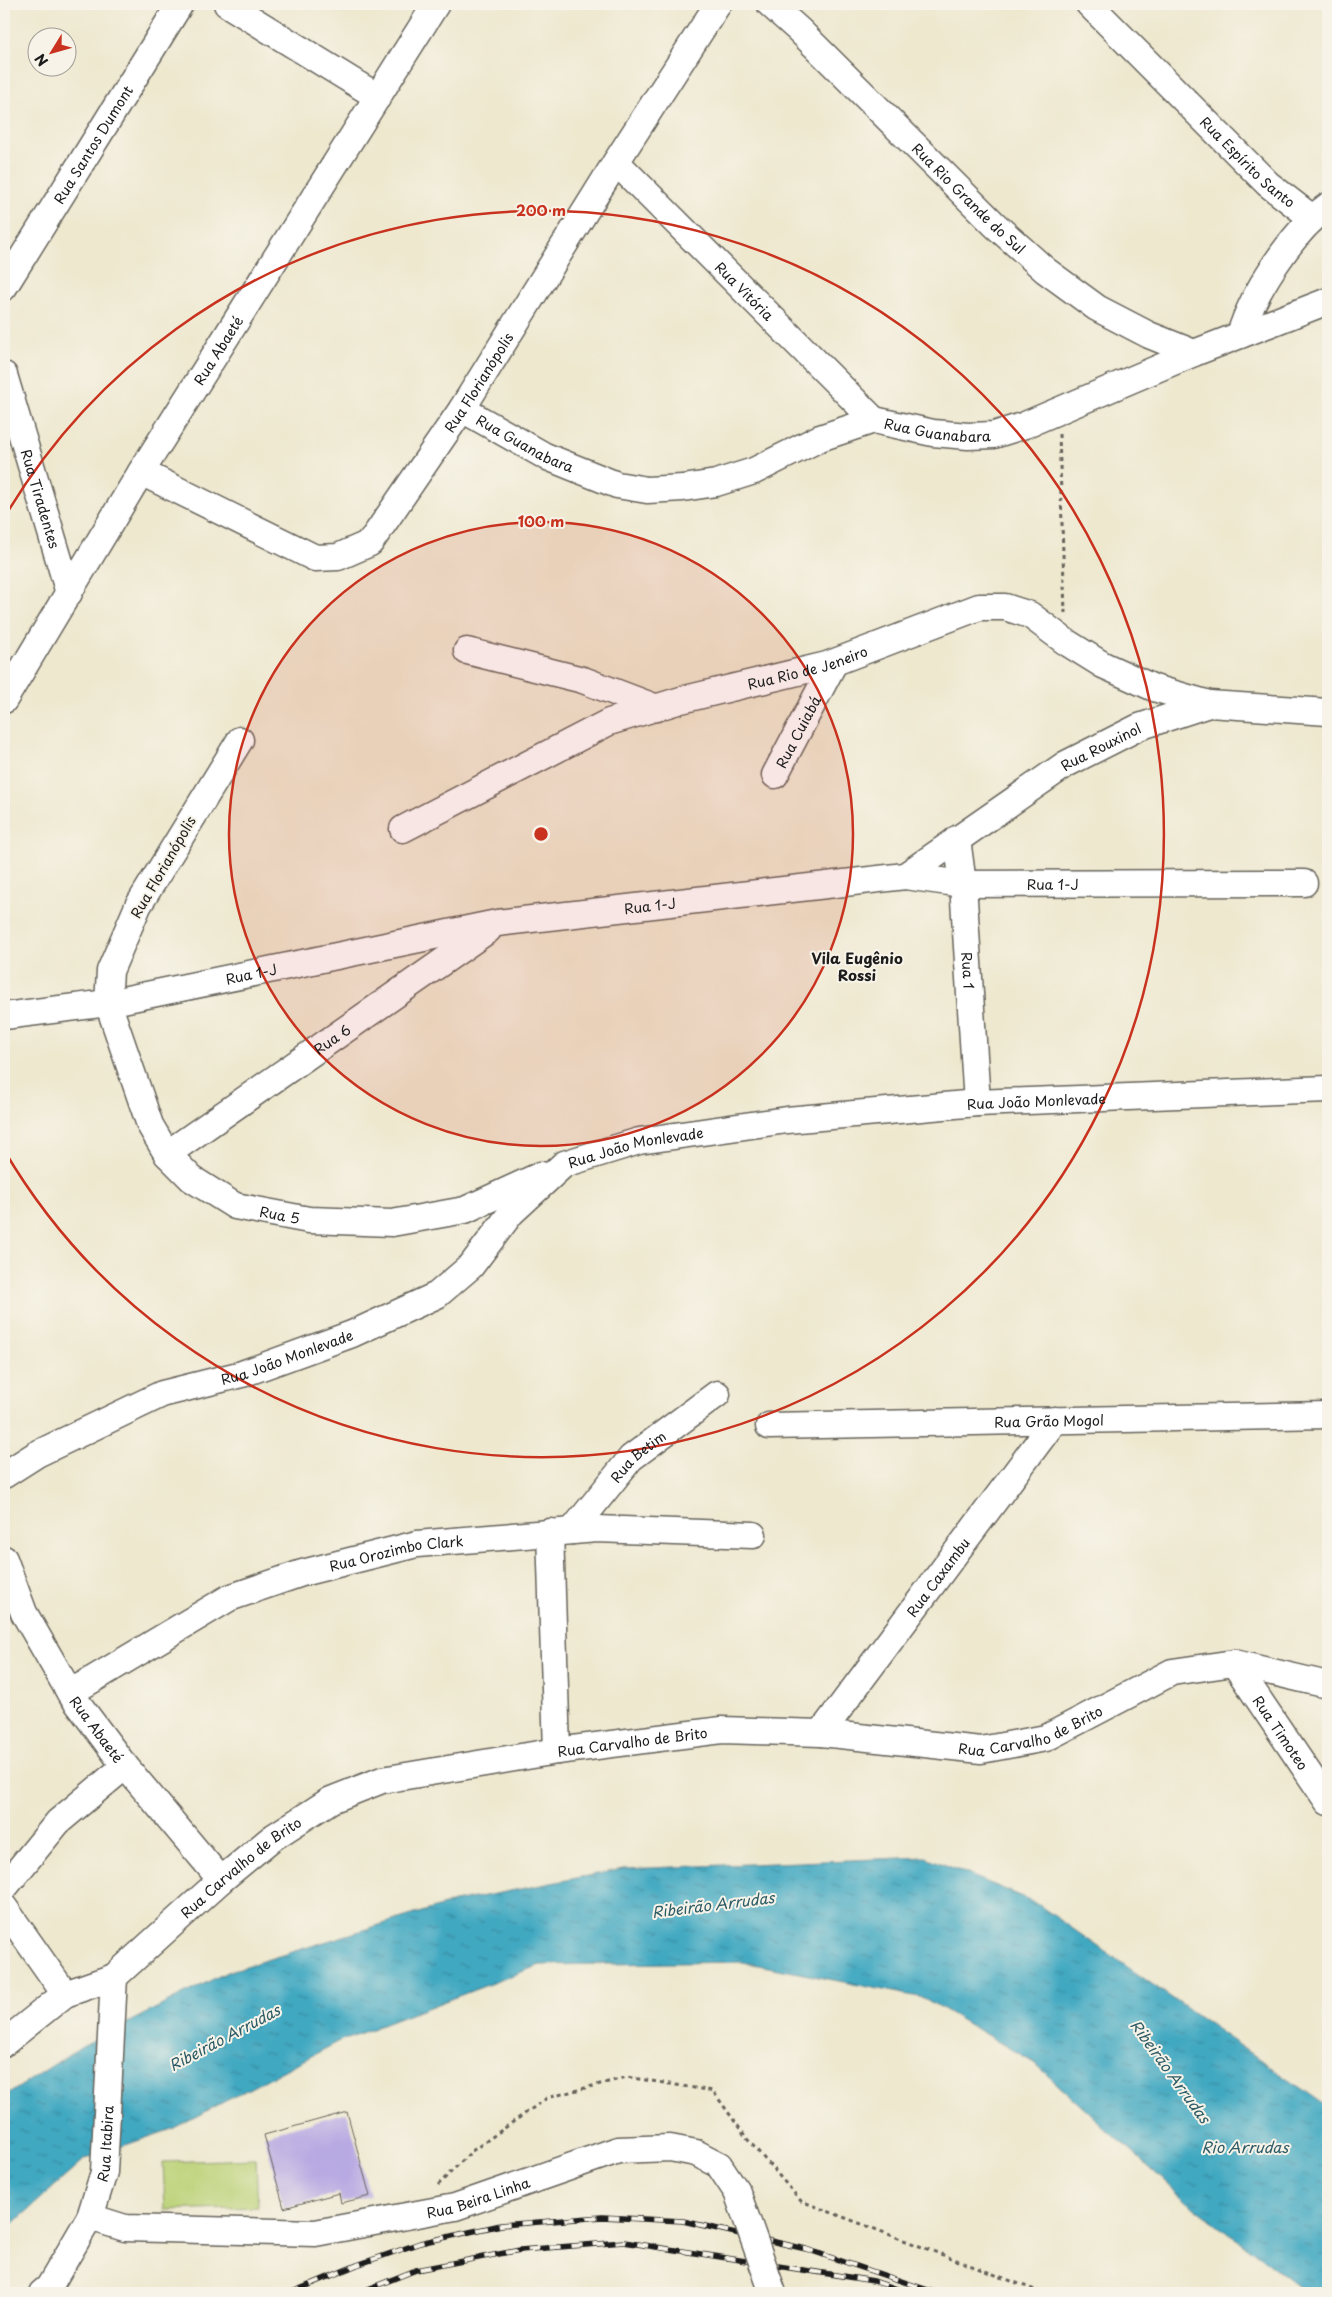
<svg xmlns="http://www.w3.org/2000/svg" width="1332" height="2297" viewBox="0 0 1332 2297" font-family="'Playpen Sans',sans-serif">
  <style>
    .garden { fill: #bbd277; stroke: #6c774a }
    .water { fill: url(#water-ripples); stroke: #2e626e }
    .building { fill: #b7a9e2 }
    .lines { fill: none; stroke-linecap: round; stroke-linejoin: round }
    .minor-casing { stroke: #66635b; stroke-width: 29 }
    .path { stroke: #66635b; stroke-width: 3; stroke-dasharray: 4 4; stroke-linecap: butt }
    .minor { stroke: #fff; stroke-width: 26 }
    .rail-casing { stroke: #1c1c1c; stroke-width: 5.5 }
    .rail { stroke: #f7f3e8; stroke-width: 4; stroke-dasharray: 11; stroke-linecap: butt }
    .minor-bridge-casing { stroke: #66635b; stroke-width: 29; stroke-linecap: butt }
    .minor-bridge { stroke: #fff; stroke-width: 26 }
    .ring { fill: none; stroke: #c8321e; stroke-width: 2.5 }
    .labels { text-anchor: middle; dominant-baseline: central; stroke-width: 4; stroke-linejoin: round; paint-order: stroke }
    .street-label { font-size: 14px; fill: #1c1c1c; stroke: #f7f3e8 }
    .neighbourhood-label { font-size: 15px; font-weight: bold; fill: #1c1c1c; stroke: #f7f3e8 }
    .water-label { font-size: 15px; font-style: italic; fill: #2d5b66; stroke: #f7f3e8 }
    .centre { fill: #c8321e; stroke: #f7f3e8; stroke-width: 2.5 }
    .ring-label { font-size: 15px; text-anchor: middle; font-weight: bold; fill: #c8321e; stroke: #f7f3e8; stroke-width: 4; stroke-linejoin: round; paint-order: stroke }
  </style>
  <defs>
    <pattern id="water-ripples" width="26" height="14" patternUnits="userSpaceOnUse" patternTransform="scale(1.25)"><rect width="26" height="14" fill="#41a8c1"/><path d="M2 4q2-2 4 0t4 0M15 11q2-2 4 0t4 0" fill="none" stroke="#36889c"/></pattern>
  </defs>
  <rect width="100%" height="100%" fill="#f7f3e8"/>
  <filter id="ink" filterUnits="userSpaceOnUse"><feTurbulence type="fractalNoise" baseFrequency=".02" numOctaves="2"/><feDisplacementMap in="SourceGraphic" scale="10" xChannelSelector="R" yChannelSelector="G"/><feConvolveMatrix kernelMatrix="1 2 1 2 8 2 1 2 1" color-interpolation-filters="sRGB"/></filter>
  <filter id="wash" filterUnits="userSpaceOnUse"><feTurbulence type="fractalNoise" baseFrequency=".0096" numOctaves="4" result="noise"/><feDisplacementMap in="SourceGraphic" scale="20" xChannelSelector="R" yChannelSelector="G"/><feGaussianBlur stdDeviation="1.12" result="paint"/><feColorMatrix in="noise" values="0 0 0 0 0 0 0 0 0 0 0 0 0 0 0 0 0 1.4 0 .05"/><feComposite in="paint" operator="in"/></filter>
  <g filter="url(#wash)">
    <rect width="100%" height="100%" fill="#eee8cf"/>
    <path class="garden" d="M256 2159 258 2207 165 2210 163 2162Z"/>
    <path class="water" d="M926 1857 1033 1901 1328 2107V2293H1307L1184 2199 1034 2063 924 1998 743 1962 540 1965 340 2041 172 2129 85 2159 4 2232V2097L82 2046 227 1972 454 1902 623 1869Z"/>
    <g id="blocks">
      <path class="building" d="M347 2112 370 2196 341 2203 339 2193 284 2208 264 2135Z"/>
    </g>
  </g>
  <g filter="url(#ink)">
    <use href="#blocks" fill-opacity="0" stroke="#66635b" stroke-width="1"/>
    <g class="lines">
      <g class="minor-casing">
        <g id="minor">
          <path d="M227 4 378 97"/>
          <path id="s1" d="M770 4 800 31 995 225 1045 270 1097 308 1149 335 1194 353"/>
          <path id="s2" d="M1089 4 1268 184 1312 218"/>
          <path id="s3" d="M616 162 874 420"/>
          <path id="s4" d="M4 287 180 4"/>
          <path d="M1240 335C1253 292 1292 232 1328 206"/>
          <path id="s5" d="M4 375 69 593"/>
          <path id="s6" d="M462 409 545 456 617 485 647 490 683 488 716 483 754 471 820 438 874 420 933 433 968 436 994 435 1025 425 1194 353 1328 301"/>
          <path id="s7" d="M141 472 315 558 338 557 370 543 462 409 616 162 718 4"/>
          <path d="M467 651 583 680 657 708"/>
          <path id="s8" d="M4 700 141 472 436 4"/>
          <path id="s9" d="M240 740 138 906 110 971 108 1003 150 1125 167 1154 192 1179 235 1206 309 1220 392 1223 465 1210 541 1175"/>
          <path id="s10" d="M775 775 834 663"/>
          <path id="s11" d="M403 829 609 722 681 700 827 665 979 607H1005L1030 615 1066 642 1103 665 1154 688 1209 704"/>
          <path id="s12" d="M957 839 963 884 977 1103"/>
          <path id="s13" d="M905 876 1066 764 1139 727 1209 704 1328 712"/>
          <path id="s14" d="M4 1016 108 1003 497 923 905 876 963 884 1304 883"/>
          <path id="s15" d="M167 1154 488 930"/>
          <path id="s16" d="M769 1426 1328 1415"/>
          <path id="s17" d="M4 1475 37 1454 162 1394 242 1374 352 1334 437 1295 471 1266 511 1213 564 1164 639 1141 787 1120 977 1103 1328 1089"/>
          <path id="s18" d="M572 1531 631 1458 717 1394"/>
          <path d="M550 1532 557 1751"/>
          <path id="s19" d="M4 1559 24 1613 70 1693 121 1761 221 1880"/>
          <path id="s20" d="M1234 1663 1328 1802"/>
          <path id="s21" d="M70 1693 229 1598 302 1573 417 1544 597 1529 753 1535"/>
          <path id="s22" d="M821 1733 1055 1420"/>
          <path d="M4 1888 58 1822 125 1766"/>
          <path d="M4 1907 65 1994"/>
          <path id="s23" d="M4 2043 65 1994 114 1977 221 1880 272 1838 331 1800 382 1780 557 1751 722 1730 821 1733 981 1750 1046 1738 1172 1672 1234 1663 1328 1685"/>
          <path id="s24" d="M90 2217 125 2228 315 2233 455 2207 618 2150 670 2148 696 2153 719 2165"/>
          <path id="s25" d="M42 2293 49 2287 90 2217 104 2172 114 1977"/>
        </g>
      </g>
      <g class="path">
        <path d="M1059 434 1065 613"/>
        <path d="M438 2185 472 2151 547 2098 627 2077 713 2091 748 2140 801 2201 1043 2293"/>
      </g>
      <use href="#minor" class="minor"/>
      <g class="rail-casing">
        <g id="rail">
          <path d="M290 2293 357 2265 420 2243 501 2225 602 2217 683 2221 806 2249 937 2293"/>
          <path d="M358 2293 416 2270 520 2250 624 2242 874 2281 909 2293"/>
        </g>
      </g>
      <use href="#rail" class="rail"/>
      <g class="minor-bridge-casing">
        <path id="minor-bridge" d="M719 2165 737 2192 773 2293"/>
      </g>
      <use href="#minor-bridge" class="minor-bridge"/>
    </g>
  </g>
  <circle cx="541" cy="834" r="312" fill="#c8321e" fill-opacity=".12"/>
  <g class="ring">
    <circle cx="541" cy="834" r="312"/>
    <path d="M4 518A623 623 0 1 1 4 1150"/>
  </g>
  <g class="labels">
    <g class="street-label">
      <text stroke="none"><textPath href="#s4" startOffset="168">Rua Santos Dumont</textPath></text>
      <text stroke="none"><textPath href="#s2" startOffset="224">Rua Espírito Santo</textPath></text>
      <text stroke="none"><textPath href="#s1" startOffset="278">Rua Rio Grande do Sul</textPath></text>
      <text stroke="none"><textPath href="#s3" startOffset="182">Rua Vitória</textPath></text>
      <text stroke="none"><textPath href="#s8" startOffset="410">Rua Abaeté</textPath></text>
      <text stroke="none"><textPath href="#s7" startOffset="446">Rua Florianópolis</textPath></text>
      <text stroke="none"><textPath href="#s6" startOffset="508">Rua Guanabara</textPath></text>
      <text stroke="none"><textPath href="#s6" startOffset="72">Rua Guanabara</textPath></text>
      <text stroke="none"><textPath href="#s5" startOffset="129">Rua Tiradentes</textPath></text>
      <text stroke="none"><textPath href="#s11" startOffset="438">Rua Rio de Jeneiro</textPath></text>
      <text stroke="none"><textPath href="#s10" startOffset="49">Rua Cuiabá</textPath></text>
      <text stroke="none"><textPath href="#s13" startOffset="235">Rua Rouxinol</textPath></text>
      <text transform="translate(163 867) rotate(-60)">Rua Florianópolis</text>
      <text stroke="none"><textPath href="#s14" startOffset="1061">Rua 1-J</textPath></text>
      <text stroke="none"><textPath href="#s14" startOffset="656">Rua 1-J</textPath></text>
      <text stroke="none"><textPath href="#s12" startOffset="132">Rua 1</textPath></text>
      <text stroke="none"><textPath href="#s14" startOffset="251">Rua 1-J</textPath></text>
      <text stroke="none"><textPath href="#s15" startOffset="201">Rua 6</textPath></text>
      <text stroke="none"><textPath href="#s17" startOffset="1132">Rua João Monlevade</textPath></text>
      <text stroke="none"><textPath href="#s17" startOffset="728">Rua João Monlevade</textPath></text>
      <text stroke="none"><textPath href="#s9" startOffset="592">Rua 5</textPath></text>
      <text stroke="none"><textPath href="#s17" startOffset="308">Rua João Monlevade</textPath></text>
      <text stroke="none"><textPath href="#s16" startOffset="280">Rua Grão Mogol</textPath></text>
      <text stroke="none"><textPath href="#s18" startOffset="100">Rua Betim</textPath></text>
      <text stroke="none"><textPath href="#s21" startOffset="359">Rua Orozimbo Clark</textPath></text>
      <text stroke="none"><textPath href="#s22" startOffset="195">Rua Caxambu</textPath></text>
      <text stroke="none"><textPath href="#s23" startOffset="1122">Rua Carvalho de Brito</textPath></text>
      <text stroke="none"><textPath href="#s19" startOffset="195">Rua Abaeté</textPath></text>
      <text stroke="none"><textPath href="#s20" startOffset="84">Rua Timoteo</textPath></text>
      <text stroke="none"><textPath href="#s23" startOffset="719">Rua Carvalho de Brito</textPath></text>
      <text stroke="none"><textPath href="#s23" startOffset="298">Rua Carvalho de Brito</textPath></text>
      <text stroke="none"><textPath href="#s25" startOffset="166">Rua Itabira</textPath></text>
      <text stroke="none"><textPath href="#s24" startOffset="394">Rua Beira Linha</textPath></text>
    </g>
    <g class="neighbourhood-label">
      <text x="857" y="957">Vila Eugênio<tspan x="857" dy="17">Rossi</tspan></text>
    </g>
    <g class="water-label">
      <text transform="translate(713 1904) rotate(-7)">Ribeirão Arrudas</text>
      <text transform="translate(224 2037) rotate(-28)">Ribeirão Arrudas</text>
      <text transform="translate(1171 2071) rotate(54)">Ribeirão Arrudas</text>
      <text x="1245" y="2146">Rio Arrudas</text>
    </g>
  </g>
  <circle cx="541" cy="834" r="8" class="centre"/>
  <g class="ring-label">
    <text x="541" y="216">200 m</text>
    <text x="541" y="527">100 m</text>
  </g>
  <rect width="1332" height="2297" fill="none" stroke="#f7f3e8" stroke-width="20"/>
  <g transform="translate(52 52) rotate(233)"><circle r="24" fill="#f7f3e8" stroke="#9f9d96"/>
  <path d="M0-4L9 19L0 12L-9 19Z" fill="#c8321e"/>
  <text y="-8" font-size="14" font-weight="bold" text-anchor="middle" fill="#1c1c1c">N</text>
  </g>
</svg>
